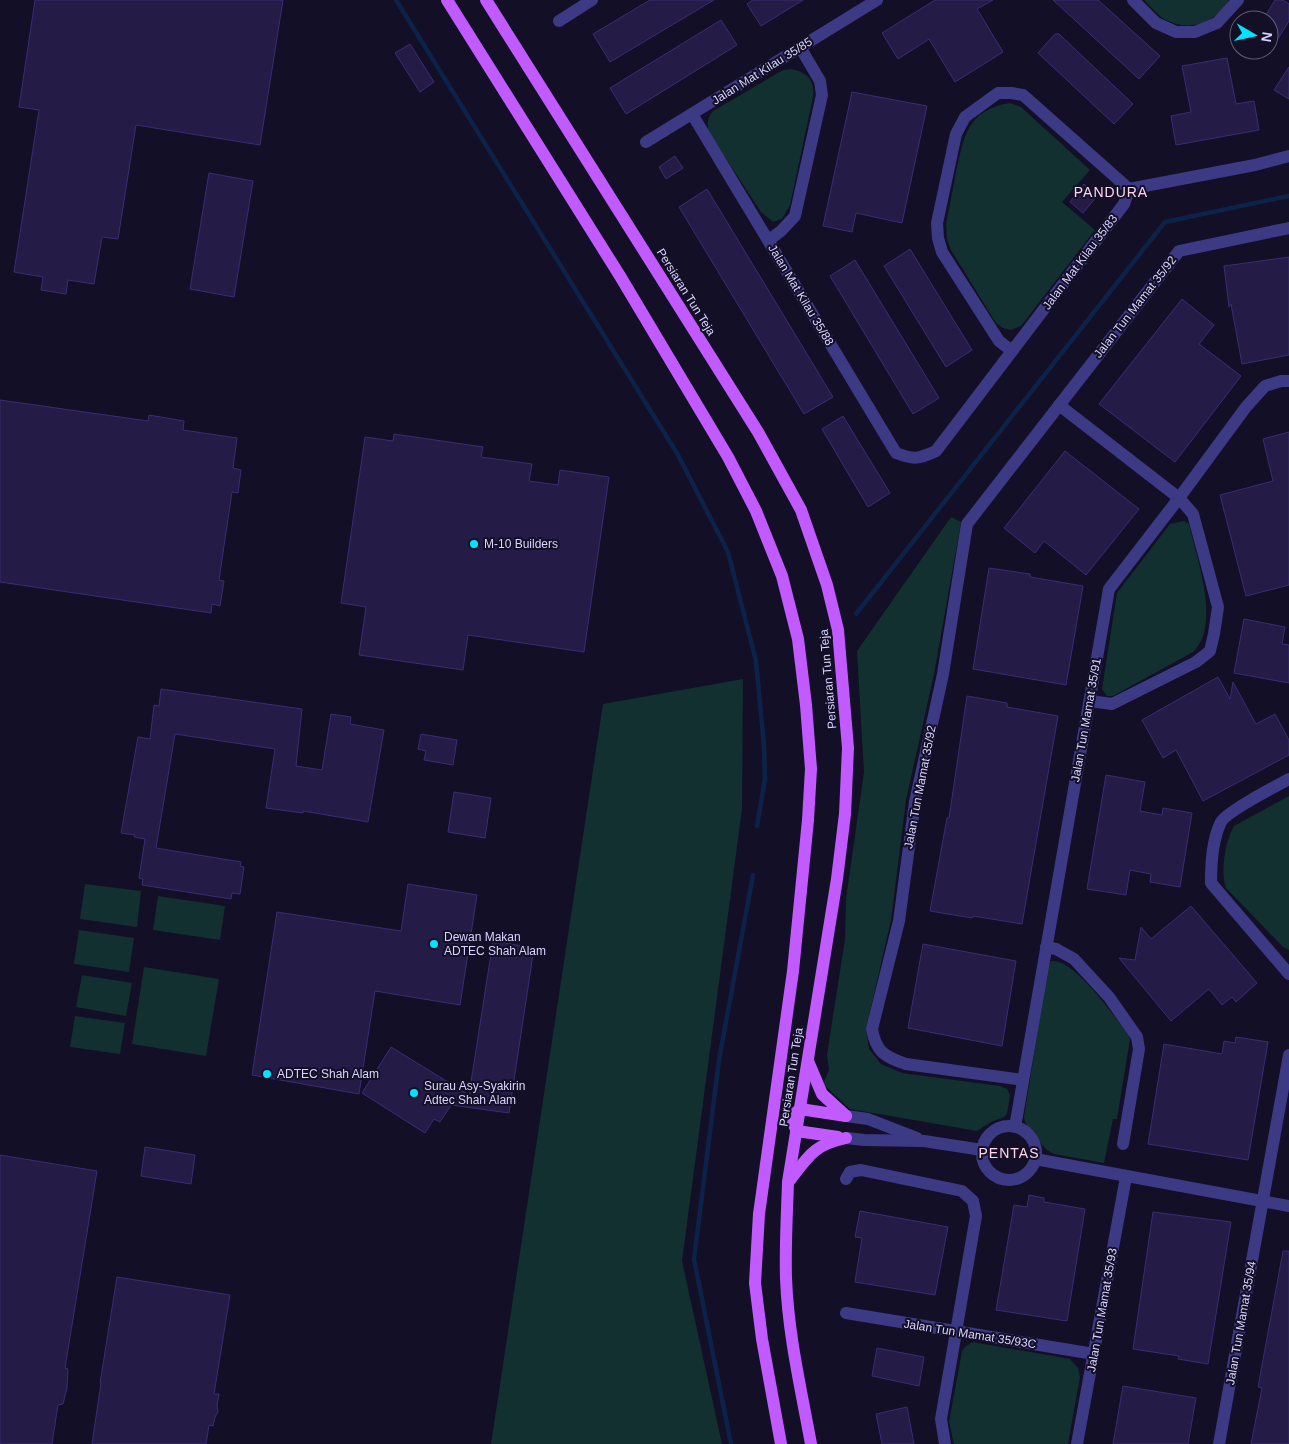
<svg xmlns="http://www.w3.org/2000/svg" width="1289" height="1444" viewBox="0 0 1289 1444" font-family="Arial,sans-serif">
  <style>
    .green { fill: #12302f }
    .lines { fill: none; stroke-linecap: round; stroke-linejoin: round }
    .stream { stroke: #0c2248; stroke-width: 4.5 }
    .building { fill: #241b47; stroke: #3b2d73 }
    .minor { stroke: #3d3a85; stroke-width: 12 }
    .major { stroke: #c25bff; stroke-width: 12 }
    .poi-dot { fill: #00e5ff; stroke: #130f26; stroke-width: 2 }
    .labels { text-anchor: middle; dominant-baseline: central; stroke-width: 4; stroke-linejoin: round; paint-order: stroke }
    .street-label { font-size: 12px; fill: #d9d4ff; stroke: #130f26 }
    .poi-label { font-size: 12px; fill: #d9d4ff; stroke: #130f26; text-anchor: start }
    .neighbourhood-label { font-size: 14px; letter-spacing: 1px; fill: #ffd6f0; stroke: #130f26 }
  </style>
  <rect width="100%" height="100%" fill="#130f26"/>
  <g class="green">
    <path d="M1144 0H1229C1216 23 1188 33 1164 19 1157 14 1150 6 1144 0Z"/>
    <path d="M791 69C807 72 815 80 813 97L790 205 782 219 773 222 761 212 709 133C707 123 707 118 713 111L783 70Z"/>
    <path d="M1010 103 1021 107 1090 170 1062 202 1095 230 1021 326 1011 330 1003 328 996 323 951 250 947 239 946 225C949 207 953 190 956 172 964 136 967 110 1010 103Z"/>
    <path d="M951 517 961 522 934 674 906 800 891 920 866 1029 869 1049 881 1064 902 1073 1000 1086 1007 1089 1010 1095 1007 1114 1004 1117 991 1122 977 1131 850 1109 823 1084 829 1070 827 1055 845 939 846 899 864 772 857 651Z"/>
    <path d="M1184 521 1189 524C1196 556 1222 626 1193 652L1113 696H1107L1102 689 1117 593 1170 524Z"/>
    <path d="M743 679 742 809 682 1261 722 1444H491L603 704Z"/>
    <path d="M1289 796V950L1283 947 1226 888C1220 872 1225 841 1234 826Z"/>
    <path d="M85 884 141 891 137 927 80 919Z"/>
    <path d="M158 896 225 906 220 940 153 930Z"/>
    <path d="M79 930 134 938 129 972 74 964Z"/>
    <path d="M1051 961C1074 958 1112 1014 1126 1031L1130 1039 1117 1119H1113L1104 1163 1054 1154C1043 1149 1041 1142 1034 1134 1029 1127 1025 1125 1024 1117L1048 967Z"/>
    <path d="M144 967 219 979 206 1056 132 1044Z"/>
    <path d="M82 975 132 983 126 1016 76 1007Z"/>
    <path d="M75 1016 125 1023 120 1054 70 1047Z"/>
    <path d="M973 1342 1070 1359 1078 1368 1080 1377 1068 1444H954L949 1422 962 1351 966 1346Z"/>
  </g>
  <g class="lines">
    <g class="stream">
      <path d="M396 0 678 455 728 552 756 661 764 746 765 779 757 826"/>
      <path d="M856 614 1165 222 1289 196"/>
      <path d="M731 1444 694 1259 719 1060 753 875"/>
    </g>
  </g>
  <g class="building">
    <path d="M35 0H283L260 145 136 125 118 239 102 237 94 284 68 280 66 294 41 290 43 277 14 272 39 110 19 107Z"/>
    <path d="M650 0H714L610 62 593 34Z"/>
    <path d="M753 0H803L761 26 747 4Z"/>
    <path d="M935 0H993L977 9 1003 52 955 82 929 39 898 59 882 33Z"/>
    <path d="M1053 0H1098L1160 56 1139 79Z"/>
    <path d="M1275 0H1283L1289 4V21L1269 53V20H1263Z"/>
    <path d="M721 20 737 45 626 114 610 88Z"/>
    <path d="M1055 34H1059L1133 104 1114 124 1038 53Z"/>
    <path d="M410 44 434 82 420 92 395 53Z"/>
    <path d="M1227 58 1236 104 1254 101 1259 130 1176 145 1171 116 1191 112 1182 66Z"/>
    <path d="M1289 67V99L1274 90Z"/>
    <path d="M852 92 927 106 902 223 856 213 852 232 823 226Z"/>
    <path d="M675 156 683 168 666 179 659 167Z"/>
    <path d="M209 173 253 181 234 297 190 289Z"/>
    <path d="M1084 184 1098 195 1083 213 1070 202Z"/>
    <path d="M707 189 833 397 804 414 679 207Z"/>
    <path d="M910 249 972 350 946 367 884 266Z"/>
    <path d="M1289 257V355L1242 364 1231 304 1229 307 1224 266Z"/>
    <path d="M855 260 939 398 913 414 830 276Z"/>
    <path d="M1182 299 1214 325 1199 344 1241 376 1175 462 1099 404Z"/>
    <path d="M0 400 148 421 149 415 184 421 183 430 237 438 233 468 241 470 238 493 232 492 219 580 224 581 220 606 212 604 211 613 0 582Z"/>
    <path d="M843 416 890 493 868 507 822 429Z"/>
    <path d="M1289 432V585L1246 596 1220 495 1273 481 1263 439Z"/>
    <path d="M394 434 483 447 481 457 532 464 529 481 558 485 560 470 609 477 584 652 468 635 463 670 359 655 366 607 341 603 365 437 393 441Z"/>
    <path d="M1065 451 1139 509 1086 575 1044 541 1035 553 1004 528Z"/>
    <path d="M989 568 1030 574V577L1083 586 1066 685 973 669Z"/>
    <path d="M1244 619 1285 627 1282 644 1289 645V683L1234 673Z"/>
    <path d="M1218 677 1230 699 1233 682 1256 724 1275 714 1289 740V755L1203 801 1176 750 1163 758 1142 720Z"/>
    <path d="M161 689 302 709 296 766 322 770 331 714 351 717 350 724 384 730 368 822 303 811V813L266 808 275 749 175 734 156 848 241 862 240 866 244 867 240 894 232 893 231 899 142 885 143 879 139 878 145 839 134 837 135 835 121 833 138 737 150 739 154 705 159 706Z"/>
    <path d="M967 696 1007 703V707L1058 716 1022 924 973 916 972 918 930 911 947 818H949Z"/>
    <path d="M421 734 457 740 453 765 424 760 426 751 418 749Z"/>
    <path d="M1106 775 1145 782 1140 811 1162 815 1163 808 1192 813 1180 887 1150 882 1151 874 1130 870 1126 895 1087 889Z"/>
    <path d="M454 792 491 798 485 838 448 832Z"/>
    <path d="M408 884 477 895 460 1005 375 991 359 1094 252 1075 277 912 401 931Z"/>
    <path d="M1191 906 1257 983 1236 1002 1232 997 1222 1005 1209 989 1171 1021 1119 958 1135 960 1141 927 1151 939Z"/>
    <path d="M493 941 534 948 509 1113 451 1105 440 1122 434 1119 425 1133 362 1093 391 1047 469 1095Z"/>
    <path d="M923 944 1016 961 1002 1046 908 1028Z"/>
    <path d="M1236 1037 1268 1042 1248 1160 1148 1144 1164 1044 1222 1054 1224 1041 1235 1043Z"/>
    <path d="M145 1147 195 1155 191 1184 141 1176Z"/>
    <path d="M0 1155 97 1171 65 1368 68 1369 67 1388 63 1404 58 1405 52 1444H0Z"/>
    <path d="M1029 1195 1044 1198V1202L1085 1209 1067 1321 996 1310 1014 1205 1027 1207Z"/>
    <path d="M860 1211 948 1227 935 1295 855 1282 862 1238 855 1237Z"/>
    <path d="M1153 1212 1231 1222 1208 1364 1178 1359 1179 1356 1133 1349Z"/>
    <path d="M1283 1251H1289V1444H1251L1262 1388 1258 1387Z"/>
    <path d="M117 1277 230 1295 214 1394H219L217 1405 218 1412 215 1417 213 1426 209 1425 206 1444H92L101 1383H100Z"/>
    <path d="M877 1348 924 1357 919 1386 872 1376Z"/>
    <path d="M1123 1386 1196 1398 1188 1444H1113Z"/>
    <path d="M907 1407 914 1444H882L876 1414Z"/>
  </g>
  <g class="lines">
    <g class="minor">
      <path d="M1133 0 1156 23 1176 32H1195L1217 23 1238 0"/>
      <path d="M559 21 592 0"/>
      <path d="M692 114 896 453C914 460 919 459 936 451L1124 204 1129 189 1255 165 1289 156"/>
      <path d="M646 142 877 0"/>
      <path d="M769 240 781 231 795 216 822 95 820 81 800 47"/>
      <path d="M1012 351 999 341 942 252 938 238 937 223 956 134 965 117 998 93H1011L1023 95 1129 189"/>
      <path d="M1059 405 1179 498 1193 514 1218 607 1214 634 1210 651 1196 662 1112 704 1090 701"/>
      <path d="M1289 779C1276 786 1226 812 1221 822 1212 840 1211 863 1211 883L1289 974"/>
      <path d="M1046 947 1056 949 1074 959 1109 997 1137 1037 1139 1049 1123 1144"/>
      <path d="M1023 1080 906 1064C885 1057 876 1052 872 1029L899 921 915 802 943 674 967 524 1179 251 1289 228"/>
      <path d="M846 1116 868 1119 917 1138"/>
      <circle cx="1009" cy="1153" r="27"/>
      <path d="M1015 1127 1109 589 1179 498 1246 407 1265 386 1281 381H1289"/>
      <path d="M846 1138 864 1140 924 1141 982 1150"/>
      <path d="M1035 1159 1289 1206"/>
      <path d="M846 1179 850 1172 861 1170 962 1191 973 1201 976 1216 941 1419 945 1444"/>
      <path d="M846 1313 1094 1354"/>
      <path d="M1077 1444 1126 1177"/>
      <path d="M1219 1444 1289 1055"/>
    </g>
    <g class="major">
      <path d="M447 0 620 276 728 457 756 511 782 576 798 639 806 705 811 769 808 820 793 971 759 1214 755 1283 762 1339 781 1444"/>
      <path d="M486 0 758 432 801 510 827 585 838 630 848 748 845 814 837 879 788 1182C787 1214 785 1246 786 1278 788 1334 801 1389 811 1444"/>
      <path d="M808 1061 822 1094 846 1116"/>
      <path d="M794 1114 800 1109 846 1116"/>
      <path d="M793 1123 797 1131 838 1137"/>
      <path d="M790 1180C809 1155 814 1145 846 1138"/>
    </g>
  </g>
  <g class="poi-dot">
    <circle cx="474" cy="544" r="5"/>
    <circle cx="434" cy="944" r="5"/>
    <circle cx="267" cy="1074" r="5"/>
    <circle cx="414" cy="1093" r="5"/>
  </g>
  <g class="labels">
    <g class="street-label">
      <text transform="translate(762 71) rotate(-32)">Jalan Mat Kilau 35/85</text>
      <text transform="translate(1080 262) rotate(-53)">Jalan Mat Kilau 35/83</text>
      <text transform="translate(686 292) rotate(58)">Persiaran Tun Teja</text>
      <text transform="translate(801 295) rotate(59)">Jalan Mat Kilau 35/88</text>
      <text transform="translate(1135 307) rotate(-52)">Jalan Tun Mamat 35/92</text>
      <text transform="translate(828 679) rotate(-95)">Persiaran Tun Teja</text>
      <text transform="translate(1086 720) rotate(-80)">Jalan Tun Mamat 35/91</text>
      <text transform="translate(920 787) rotate(-79)">Jalan Tun Mamat 35/92</text>
      <text transform="translate(791 1077) rotate(-81)">Persiaran Tun Teja</text>
      <text transform="translate(1102 1310) rotate(-80)">Jalan Tun Mamat 35/93</text>
      <text transform="translate(1241 1323) rotate(-80)">Jalan Tun Mamat 35/94</text>
      <text transform="translate(970 1334) rotate(9)">Jalan Tun Mamat 35/93C</text>
    </g>
    <g class="poi-label">
      <text x="484" y="544">M-10 Builders</text>
      <text x="444" y="937">Dewan Makan<tspan x="444" dy="14">ADTEC Shah Alam</tspan></text>
      <text x="277" y="1074">ADTEC Shah Alam</text>
      <text x="424" y="1086">Surau Asy-Syakirin<tspan x="424" dy="14">Adtec Shah Alam</tspan></text>
    </g>
    <g class="neighbourhood-label">
      <text x="1111" y="192">PANDURA</text>
      <text x="1009" y="1153">PENTAS</text>
    </g>
  </g>
  <g transform="translate(1254 35) rotate(99)"><circle r="24" fill="#130f26" stroke="#625e7d"/>
  <path d="M0-4L9 19L0 12L-9 19Z" fill="#00e5ff"/>
  <text y="-8" font-size="14" font-weight="bold" text-anchor="middle" fill="#d9d4ff">N</text>
  </g>
</svg>
